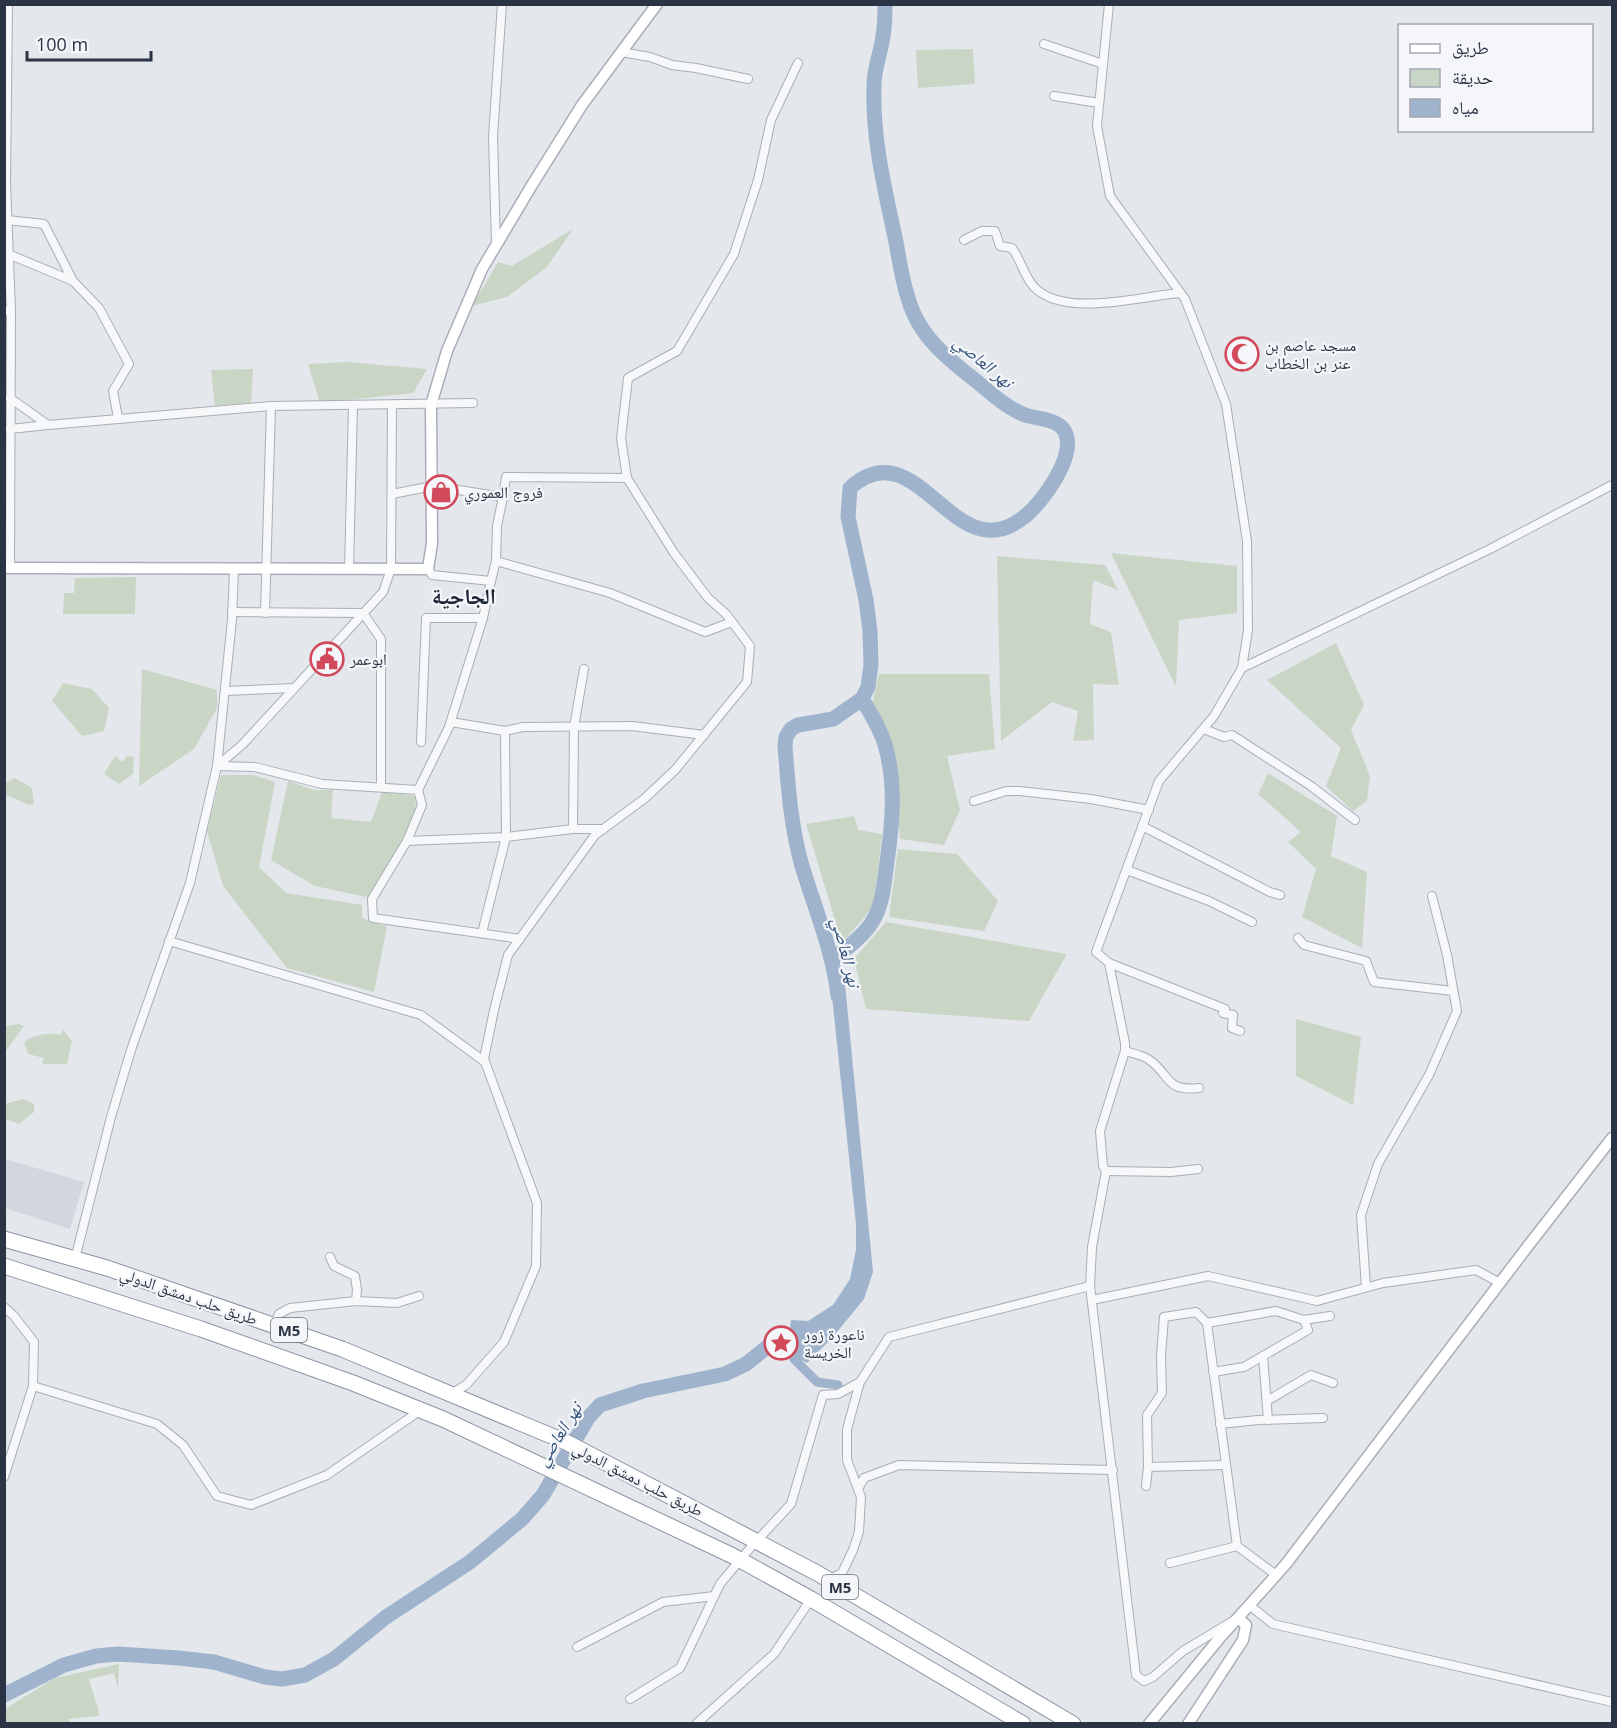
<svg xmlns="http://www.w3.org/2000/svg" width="1617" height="1728" viewBox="0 0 1617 1728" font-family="'Open Sans','Noto Naskh Arabic',sans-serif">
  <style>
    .built { fill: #d2d6de }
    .green { fill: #c9d6c5 }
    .water { fill: #9fb4cc }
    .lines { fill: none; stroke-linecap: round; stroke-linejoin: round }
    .canal { stroke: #9fb4cc; stroke-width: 9 }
    .river { stroke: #9fb4cc; stroke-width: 15 }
    .street-casing { stroke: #a9aeb7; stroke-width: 10 }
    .secondary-casing { stroke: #a9aeb7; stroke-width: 13 }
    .highway-casing { stroke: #8b94a3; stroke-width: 17 }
    .street { stroke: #f7f8fa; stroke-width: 8 }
    .secondary { stroke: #fff; stroke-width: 10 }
    .highway { stroke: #fff; stroke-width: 15 }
    .labels { text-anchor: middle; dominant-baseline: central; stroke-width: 4.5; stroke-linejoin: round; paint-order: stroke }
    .shield { fill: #f4f6f9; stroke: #676e7b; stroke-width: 1.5 }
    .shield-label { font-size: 15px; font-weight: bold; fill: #2b3445 }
    .poi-label { font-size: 16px; fill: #2b3445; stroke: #f4f6f9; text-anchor: start }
    .street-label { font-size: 16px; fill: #2b3445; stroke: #f4f6f9 }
    .water-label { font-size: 18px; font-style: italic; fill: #34527a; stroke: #f4f6f9 }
    .district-label { font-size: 22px; font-weight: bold; fill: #1d2536; stroke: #f4f6f9 }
  </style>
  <rect width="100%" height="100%" fill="#e4e7ec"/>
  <path class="built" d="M5 1159 84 1182 70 1229 5 1208Z"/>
  <g class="green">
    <path d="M973 49 975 84 918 88 916 50Z"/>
    <path d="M573 229 547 267 507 297 472 306 498 262 512 266Z"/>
    <path d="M346 362 427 369 413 393 320 403 308 364Z"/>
    <path d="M253 369 251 403 215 406 211 370Z"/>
    <path d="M1111 553 1237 566V613L1179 620 1176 687Z"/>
    <path d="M997 556 1105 565 1118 590 1093 580 1090 624 1111 632 1119 685 1093 684 1094 740 1073 741 1078 711 1052 702 1001 741Z"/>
    <path d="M136 577 135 614H63L64 593H74L75 578Z"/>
    <path d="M1336 643 1364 705 1351 730 1370 776 1367 801 1353 811 1326 786 1341 748 1267 680Z"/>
    <path d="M142 669 217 690V708L194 749 139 786Z"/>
    <path d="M879 674H989L995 749 947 756 960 810 944 845 900 839 891 739 871 708Z"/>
    <path d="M63 683 92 689 109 708 104 731 82 736 52 701Z"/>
    <path d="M115 756 122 762 127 756 134 757 133 774 119 784 104 774Z"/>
    <path d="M1268 773 1337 816 1331 856 1367 872 1362 948 1302 917 1316 869 1288 842 1301 832 1258 794Z"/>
    <path d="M221 775H253L275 782 259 867 286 893 362 905V918L387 927 374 992 287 968 223 886 207 831Z"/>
    <path d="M15 778 32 788 34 804 29 805 6 795 5 783Z"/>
    <path d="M288 781 314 790H333L331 818 371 822 382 792 415 796C421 825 385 873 371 898L315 886 271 860Z"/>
    <path d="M854 816 858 830 882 834 874 906 842 943 806 824Z"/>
    <path d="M898 849 957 854 998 901 984 931 889 917Z"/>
    <path d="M886 922 1067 954 1029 1021 866 1009 854 959Z"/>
    <path d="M1296 1019 1361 1037 1353 1105 1296 1076Z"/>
    <path d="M19 1024 24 1026 5 1052V1026Z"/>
    <path d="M63 1030 72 1041 67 1064H42L44 1058 28 1054 24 1042C34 1035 49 1032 61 1035Z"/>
    <path d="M23 1099 34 1104V1112L19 1124 5 1119V1104Z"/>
    <path d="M119 1664 118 1689 114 1673 89 1679C92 1692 98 1704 99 1716L69 1719V1723H5V1709L55 1678Z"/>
  </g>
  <path class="water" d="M844 974 873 1272 864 1299 832 1338 807 1363 787 1352 791 1320 808 1321 833 1305 850 1279 856 1250V1224L830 977Z"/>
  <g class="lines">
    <path class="canal" d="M794 1359 817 1382 838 1385"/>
    <g class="river">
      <path d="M832 960C845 949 863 937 872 922 882 907 884 886 886 869 892 828 897 785 885 745 880 728 871 714 862 699"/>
      <path d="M838 996C833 951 815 909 802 866 791 828 788 786 785 746L786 737 791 729 798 725 833 719 862 699 868 687 871 665 870 631 866 600 848 517 850 488C918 426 954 574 1024 517 1042 503 1077 456 1065 432 1059 419 1037 419 1025 415 1002 406 985 387 966 373 945 356 924 338 913 312 904 290 900 265 896 242 885 190 872 138 874 85 874 68 881 52 883 36 885 26 885 15 885 4"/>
      <path d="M4 1695 64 1665 96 1656 118 1654 179 1658 214 1662 265 1677 282 1679 305 1675 334 1659 386 1617 470 1562 522 1519 543 1495 588 1418 600 1405 643 1391 725 1374 746 1364 771 1344 806 1330"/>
    </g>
    <g class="street-casing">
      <g id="street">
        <path d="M8 4 6 183 11 311"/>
        <path d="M1109 4 1097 126 1110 196 1185 299 1226 404 1247 541 1248 630 1242 668 1214 716 1159 781 1096 952 1109 963 1125 1043V1051L1100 1131 1103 1166 1106 1171 1092 1247 1090 1286 1136 1675 1144 1681 1153 1677 1183 1651 1233 1621"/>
        <path d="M1044 44 1103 64"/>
        <path d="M621 52 650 57 672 65 696 68 748 79"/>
        <path d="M1054 96 1099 103"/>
        <path d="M7 220 44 224 73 281"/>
        <path d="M964 240 982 231H995L1000 246 1012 248C1021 260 1024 277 1035 288 1066 318 1142 296 1180 293"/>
        <path d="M496 246 493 136 502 4"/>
        <path d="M8 254 73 281 99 308 129 364 113 391 118 418"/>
        <path d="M4 311H11L10 568"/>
        <path d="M10 398 48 425 271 406 473 403"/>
        <path d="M10 429 48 425"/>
        <path d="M627 478 621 438 628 378 677 351 734 254 758 180 771 120 798 63"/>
        <path d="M392 494 433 486 503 497 506 477 627 478 674 553 708 598 726 614 750 646 747 682 675 770 644 799 595 835 508 955 494 1010 484 1059 537 1203 536 1266 504 1342 466 1385 451 1394"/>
        <path d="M496 561 610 593 705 632 732 622"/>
        <path d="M349 569 353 405"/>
        <path d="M491 581 496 561 497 526 503 497"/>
        <path d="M232 612 363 613 381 639V787"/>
        <path d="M265 613 271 406"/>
        <path d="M1242 668 1490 549 1612 485"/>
        <path d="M225 691 294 688"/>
        <path d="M451 722 505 731 506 837 482 933"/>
        <path d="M1204 729 1224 737 1232 735 1311 786 1355 820"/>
        <path d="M505 731 523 727 632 726 704 735"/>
        <path d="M421 742 426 618H483"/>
        <path d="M217 766 255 767 322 784 418 790 422 805 407 841 372 899 373 918 520 939"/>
        <path d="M217 766 242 745 383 592 391 569 392 405"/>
        <path d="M418 790 449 727 483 618 491 581 432 575 428 569"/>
        <path d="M974 801 1006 791H1020L1091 799 1149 810"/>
        <path d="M1142 826 1270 892 1280 895"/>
        <path d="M573 829 574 727 584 669"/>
        <path d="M407 841 506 837 573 829H603"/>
        <path d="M1127 870 1209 901 1252 922"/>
        <path d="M1298 938 1304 945 1366 961 1374 982 1453 991"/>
        <path d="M169 941 421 1015 485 1062"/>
        <path d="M1109 963 1225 1009 1223 1013 1233 1015 1232 1028 1240 1031"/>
        <path d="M1125 1051C1132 1053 1142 1055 1148 1059 1171 1074 1164 1092 1199 1088"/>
        <path d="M1106 1171 1171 1172 1198 1169"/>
        <path d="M330 1257 334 1266 355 1276 357 1290 356 1301"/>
        <path d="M75 1259 111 1117 131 1050 190 883 217 766 232 620 234 569"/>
        <path d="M1366 1287 1361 1215 1378 1164 1429 1075 1457 1011 1447 955 1432 896"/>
        <path d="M1092 1300 1208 1276 1317 1301 1383 1283 1476 1270 1500 1283"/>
        <path d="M4 1307 14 1316 34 1342 33 1386 4 1477"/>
        <path d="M274 1325 279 1314 290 1308 356 1301 397 1303 419 1296"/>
        <path d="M1263 1356 1268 1420"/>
        <path d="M1213 1372 1244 1367 1308 1330 1304 1320"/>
        <path d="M33 1386 157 1424 183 1445 217 1496 251 1505 327 1475 421 1410"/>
        <path d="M1267 1401 1311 1375 1333 1383"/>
        <path d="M1220 1424 1258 1420 1323 1418"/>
        <path d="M1148 1467 1147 1415 1162 1393 1161 1356 1164 1317 1196 1312 1207 1323"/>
        <path d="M1146 1486 1148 1467 1226 1465"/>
        <path d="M858 1489 864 1478 899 1465 1113 1470"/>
        <path d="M1237 1546 1207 1323 1276 1311 1304 1320 1330 1316"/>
        <path d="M1170 1563 1237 1546 1276 1575"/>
        <path d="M828 1580 842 1573 853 1550 859 1532 861 1497 847 1460V1429L860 1382"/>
        <path d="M1249 1605 1273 1624 1612 1702"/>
        <path d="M577 1647 663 1602 714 1596"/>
        <path d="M630 1699 680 1668 720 1584 751 1547 791 1504 823 1395 838 1394 860 1382 889 1337 1090 1286"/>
        <path d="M696 1724 774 1654 811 1599"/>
      </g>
    </g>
    <g class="secondary-casing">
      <g id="secondary">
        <path d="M4 568 428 569 432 543 431 405 447 351 482 269 532 185 582 105 657 4"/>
        <path d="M1149 1724 1218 1640 1286 1564 1528 1246 1612 1138"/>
        <path d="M1188 1724 1243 1640 1246 1625 1238 1618"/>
      </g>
    </g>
    <g class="highway-casing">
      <g id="highway">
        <path d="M4 1239 107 1268 342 1349 566 1442 817 1573 1073 1724"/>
        <path d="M4 1266 201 1329 353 1383 443 1419 731 1555 811 1599 1023 1724"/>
      </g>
    </g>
    <use href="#street" class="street"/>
    <use href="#secondary" class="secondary"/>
    <use href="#highway" class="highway"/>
  </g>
  <defs>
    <g id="mosque-ring" transform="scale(1.725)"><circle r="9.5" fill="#f4f6f9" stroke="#d1495b" stroke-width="1.5"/><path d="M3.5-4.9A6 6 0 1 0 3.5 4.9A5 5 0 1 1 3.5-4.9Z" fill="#d1495b"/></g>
    <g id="shop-ring" transform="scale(1.725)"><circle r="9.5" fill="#f4f6f9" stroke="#d1495b" stroke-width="1.5"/><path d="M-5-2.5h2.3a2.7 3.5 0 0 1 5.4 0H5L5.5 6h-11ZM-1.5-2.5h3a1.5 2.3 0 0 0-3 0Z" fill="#d1495b"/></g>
    <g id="civic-ring" transform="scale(1.725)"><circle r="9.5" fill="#f4f6f9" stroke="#d1495b" stroke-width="1.5"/><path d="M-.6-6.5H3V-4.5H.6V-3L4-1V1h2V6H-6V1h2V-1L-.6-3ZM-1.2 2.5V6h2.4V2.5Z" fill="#d1495b"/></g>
    <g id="sight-ring" transform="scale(1.725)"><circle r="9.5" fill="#f4f6f9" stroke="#d1495b" stroke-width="1.5"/><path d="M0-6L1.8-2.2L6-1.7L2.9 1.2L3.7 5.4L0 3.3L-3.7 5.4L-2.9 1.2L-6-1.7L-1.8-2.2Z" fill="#d1495b"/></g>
  </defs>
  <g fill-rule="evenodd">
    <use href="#mosque-ring" x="1242" y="354"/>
    <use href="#shop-ring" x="441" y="492"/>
    <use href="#civic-ring" x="327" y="659"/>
    <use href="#sight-ring" x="781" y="1343"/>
  </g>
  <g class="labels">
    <g class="shield">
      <rect x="271" y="1318" width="36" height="24" rx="4.5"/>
      <rect x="822" y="1575" width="36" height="24" rx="4.5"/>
    </g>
    <g class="shield-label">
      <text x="289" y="1330">M5</text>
      <text x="840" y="1587">M5</text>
    </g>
    <g class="poi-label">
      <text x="1265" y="345">مسجد عاصم بن<tspan x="1265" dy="18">عنر بن الخطاب</tspan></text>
      <text x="464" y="492">فروج العموري</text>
      <text x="350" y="659">ابوعمر</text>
      <text x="804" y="1334">ناعورة زور<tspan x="804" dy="18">الخريسة</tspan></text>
    </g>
    <g class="street-label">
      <text transform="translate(189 1296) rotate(19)">طريق حلب دمشق الدولي</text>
      <text transform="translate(638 1479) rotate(27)">طريق حلب دمشق الدولي</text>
    </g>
    <g class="water-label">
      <text transform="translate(984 361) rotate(40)">نهر العاصي</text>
      <text transform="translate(847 952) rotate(76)">نهر العاصي</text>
      <text transform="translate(558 1434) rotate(-58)">نهر العاصي</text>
    </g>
    <g class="district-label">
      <text x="464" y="595">الجاجية</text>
    </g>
  </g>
  <rect width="1617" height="1728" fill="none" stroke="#2b3445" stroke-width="12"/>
  <rect x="1398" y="24" width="195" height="108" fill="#f4f6f9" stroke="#a4a8b1" stroke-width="1.5"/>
  <rect x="1410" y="44" width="30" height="9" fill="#ffffff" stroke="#a4a8b1" stroke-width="1.5"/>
  <text x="1452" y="54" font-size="18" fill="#2b3445">طريق</text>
  <rect x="1410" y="69" width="30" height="18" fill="#c9d6c5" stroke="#a4a8b1" stroke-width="1.5"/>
  <text x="1452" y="84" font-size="18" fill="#2b3445">حديقة</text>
  <rect x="1410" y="99" width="30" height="18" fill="#9fb4cc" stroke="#a4a8b1" stroke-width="1.5"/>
  <text x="1452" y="114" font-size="18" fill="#2b3445">مياه</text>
  <path d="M27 51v9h124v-9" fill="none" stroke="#2b3445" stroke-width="3"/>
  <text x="36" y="51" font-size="18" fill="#2b3445" stroke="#f4f6f9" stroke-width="4.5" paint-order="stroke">100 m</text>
</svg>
